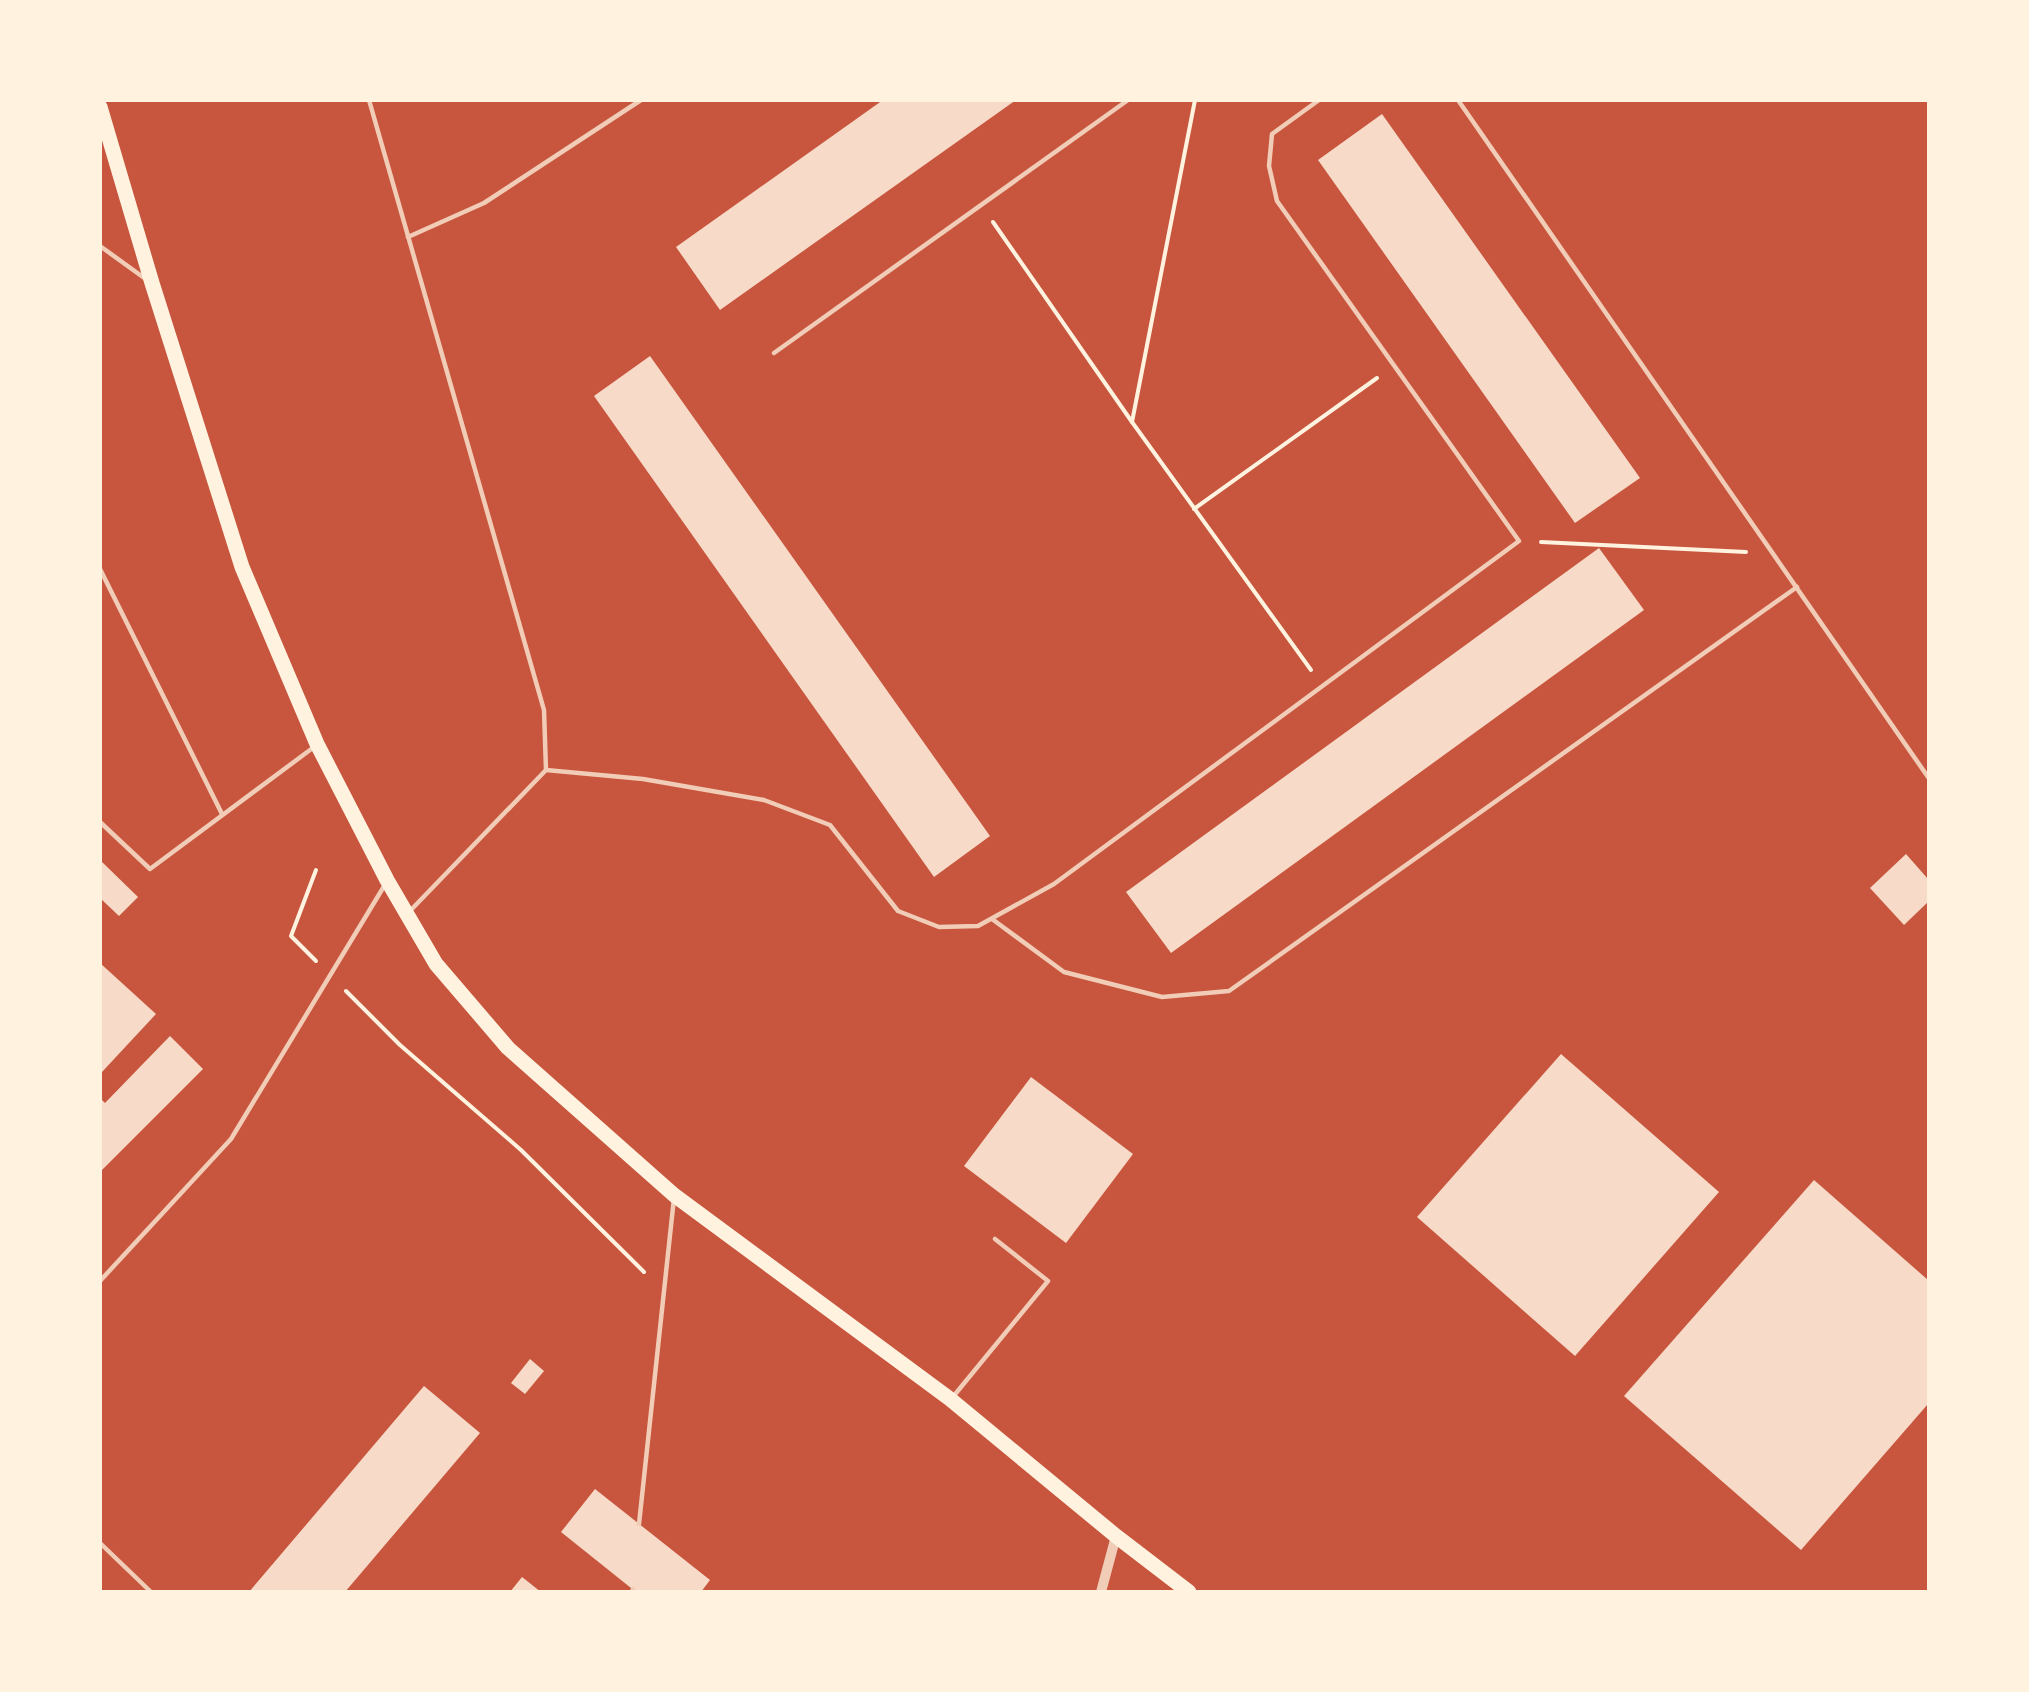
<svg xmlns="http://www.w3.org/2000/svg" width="2029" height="1692" viewBox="0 0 2029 1692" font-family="Rubik,sans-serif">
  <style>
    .building { fill: #f7dbc8 }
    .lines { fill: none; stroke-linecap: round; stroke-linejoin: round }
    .path { stroke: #fff3e0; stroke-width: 4 }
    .service { stroke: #f1ccb7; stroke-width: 4.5 }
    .tertiary { stroke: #f1ccb7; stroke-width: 10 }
    .primary { stroke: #fff3e0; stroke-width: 15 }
  </style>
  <rect width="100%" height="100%" fill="#c8553d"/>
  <g class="building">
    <path d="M883 100H1016L720 310 676 247Z"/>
    <path d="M1382 114 1640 478 1575 523 1318 160Z"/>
    <path d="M650 356 990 836 934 877 594 396Z"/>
    <path d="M1599 548 1644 610 1171 953 1126 892Z"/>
    <path d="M1906 854 1928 879V902L1904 925 1870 888Z"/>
    <path d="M100 860 138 897 119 916 100 898Z"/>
    <path d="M100 963 156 1014 102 1072 100 1070Z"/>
    <path d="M170 1036 203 1069 100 1172V1098L105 1103Z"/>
    <path d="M1561 1054 1719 1192 1575 1356 1417 1217Z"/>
    <path d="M1031 1077 1133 1154 1066 1243 964 1166Z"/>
    <path d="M1814 1180 1928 1280V1404L1801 1550 1624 1396Z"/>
    <path d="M530 1359 544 1371 525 1394 511 1383Z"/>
    <path d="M424 1386 480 1433 345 1592H249Z"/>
    <path d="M595 1489 710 1580 701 1592H636L561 1532Z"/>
    <path d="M522 1577 541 1592H510Z"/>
  </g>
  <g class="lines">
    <g class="path">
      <path d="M993 222 1132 422 1195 100"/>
      <path d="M1132 422 1311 670"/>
      <path d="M1194 509 1377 378"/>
      <path d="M1541 542 1746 552"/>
      <path d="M316 961 291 936 316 870"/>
      <path d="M346 991 400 1045 521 1150 644 1272"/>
    </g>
    <g class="service">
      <path d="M369 100 544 710 546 770 409 912"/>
      <path d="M1458 100 1928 777"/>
      <path d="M408 237 484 203 641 100"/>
      <path d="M100 246 147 280"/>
      <path d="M774 353 1128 100"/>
      <path d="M100 569 222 814"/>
      <path d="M546 770 643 779 764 800 830 825 898 911 939 927 978 926 1054 884 1519 541 1277 201 1269 166 1272 134 1319 100"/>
      <path d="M100 822 150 869 314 747"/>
      <path d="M992 919 1064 972 1162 997 1229 991 1797 587"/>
      <path d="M100 1281 231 1139 386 883"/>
      <path d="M952 1398 1048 1281 995 1239"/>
      <path d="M639 1524 674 1198"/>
      <path d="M100 1543 151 1592"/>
      <path d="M632 1592 633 1589"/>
    </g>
    <path class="tertiary" d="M1101 1592 1116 1536"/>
    <path class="primary" d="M100 107 152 283 242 567 317 744 387 880 436 964 508 1048 674 1195 950 1399 1116 1536 1189 1592"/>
  </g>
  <rect width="2029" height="1692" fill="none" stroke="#fff3e0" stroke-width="204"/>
</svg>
